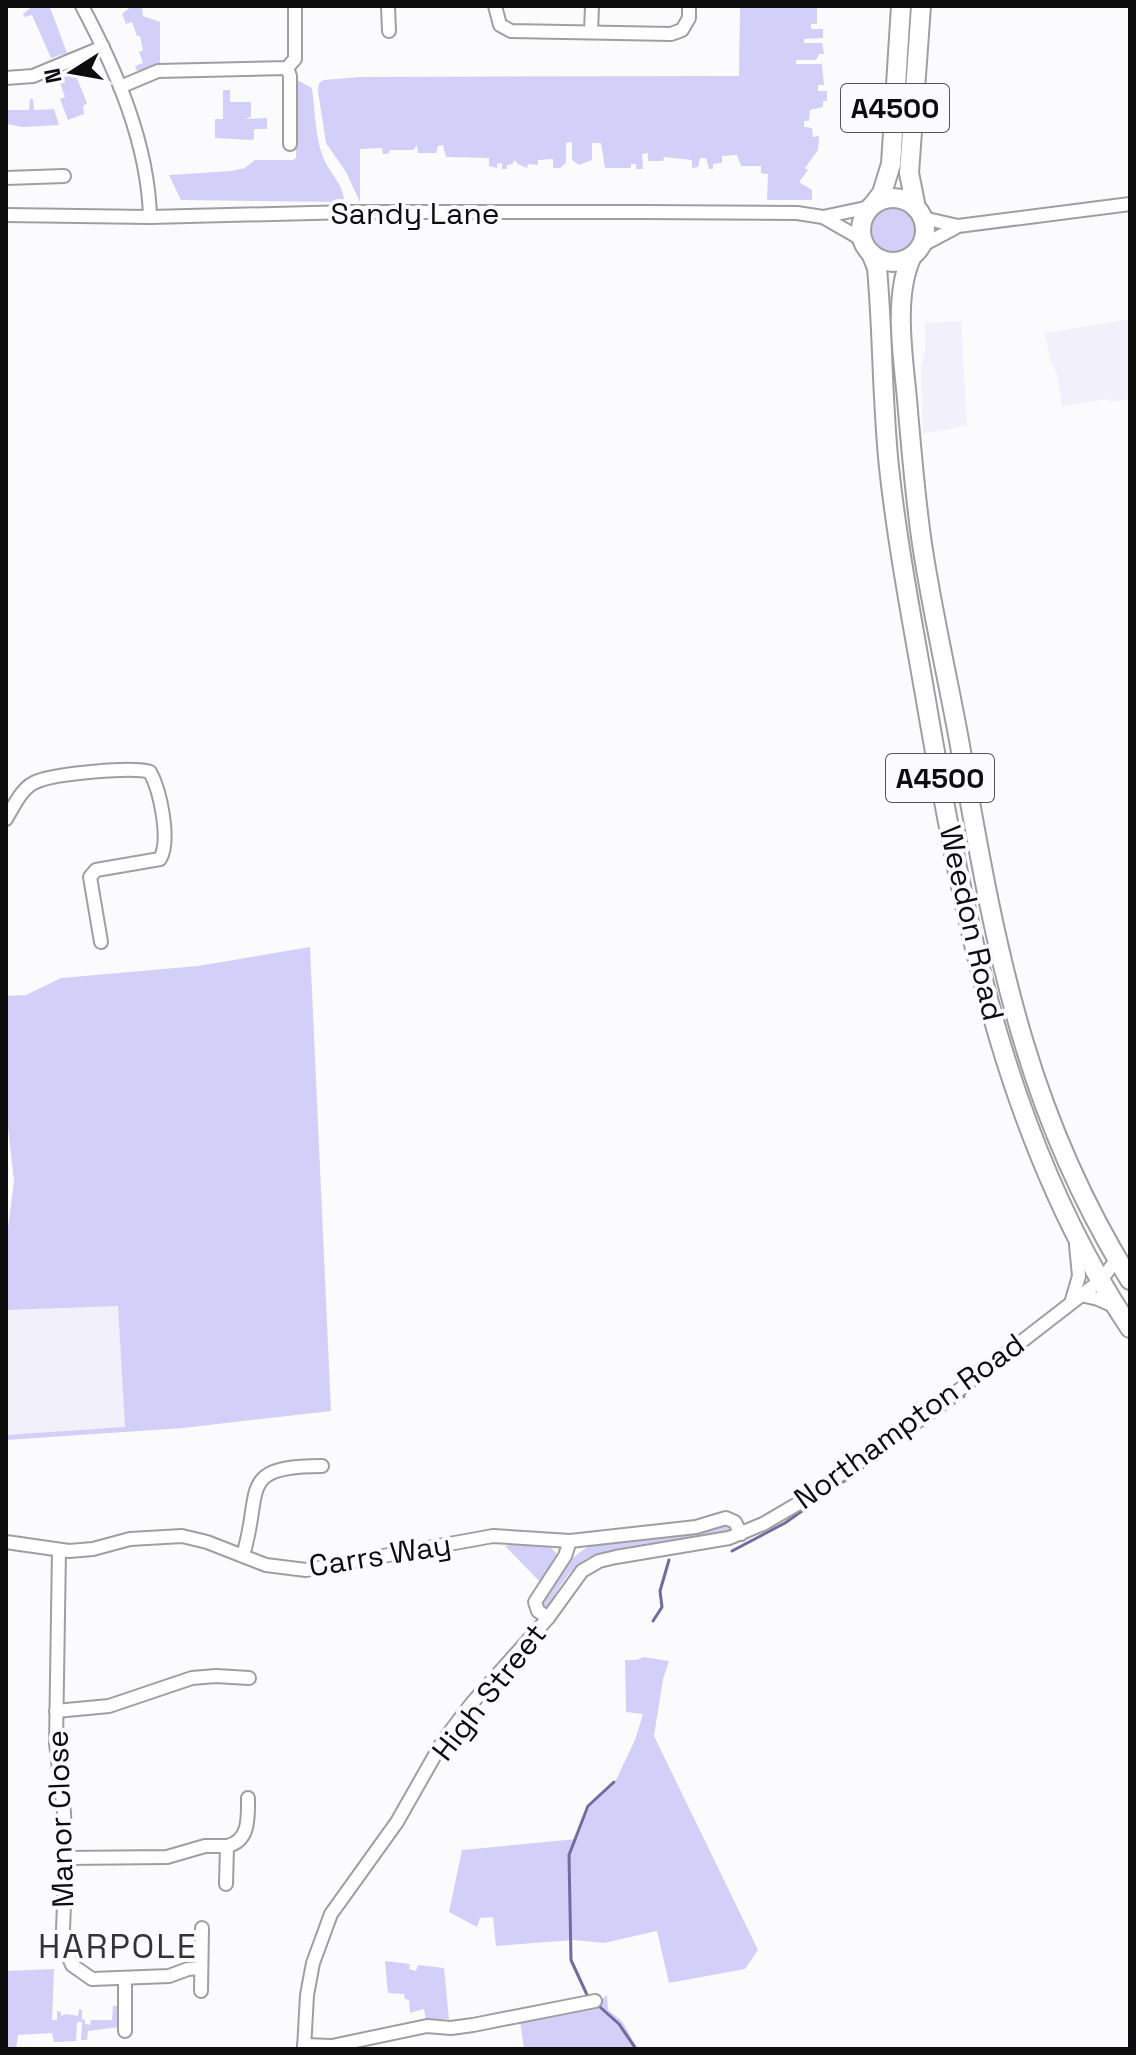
<svg xmlns="http://www.w3.org/2000/svg" width="1136" height="2055" viewBox="0 0 1136 2055" font-family="'Space Grotesk',sans-serif">
  <style>
    .built { fill: #f1f0fb }
    .green { fill: #d2cff8 }
    .lines { fill: none; stroke-linecap: round; stroke-linejoin: round }
    .stream { stroke: #716b9e; stroke-width: 3 }
    .minor-casing { stroke: #9f9fa1; stroke-width: 16 }
    .highway-casing { stroke: #9f9fa1; stroke-width: 22 }
    .minor { stroke: #fff; stroke-width: 12 }
    .highway { stroke: #fff; stroke-width: 18 }
    .labels { text-anchor: middle; dominant-baseline: central; stroke-width: 8; stroke-linejoin: round; paint-order: stroke }
    .shield { fill: #fbfbfe; stroke: #545456; stroke-width: 2 }
    .shield-label { font-size: 28px; font-weight: bold; fill: #0d0d0e }
    .street-label { font-size: 30px; fill: #0d0d0e; stroke: #fbfbfe }
    .quarter-label { font-size: 34px; letter-spacing: 2px; fill: #343336; stroke: #fbfbfe }
  </style>
  <rect width="100%" height="100%" fill="#fbfbfe"/>
  <g class="built">
    <path d="M1130 319V399L1109 402 1107 399 1062 406 1058 378 1049 356 1045 333Z"/>
    <path d="M961 321 967 425 923 434 921 367 925 350V323Z"/>
    <path d="M118 1305 125 1428 6 1435V1310Z"/>
  </g>
  <g class="green">
    <path d="M33 6H48L51 10 67 53 51 58 32 15 24 17 23 14Z"/>
    <path d="M132 6H142L143 16 160 22V63L137 71 135 66 143 63 139 52 143 50 140 36H137L132 22 126 24 122 14Z"/>
    <path d="M740 6 817 7V24H811V29H823V38L804 39V43H822L824 54H819L816 60H796V64H822L824 85H818V91H827V101H823V107L810 110 809 121H804V127L812 128 813 137 819 136 818 150 805 168 808 170 799 182 812 190V200H767L768 174 761 173V166H741L737 155 722 156V163L713 164V169H709L706 158H700L698 167 692 168V160L664 157 663 161H648V153L642 154 643 169H636V164H631V168H605L601 143H592V160L579 165 572 160V142L566 143V163L560 168H553V159L538 160V165L528 164 527 168 518 164 515 160 512 164 507 165V169H502V163L497 164V168L489 166V158L446 157 443 145 438 146 436 153H418L417 145 413 150H390L388 154H383L382 148 360 149V202L346 172 326 143 318 91 319 83 324 80 360 77 739 76Z"/>
    <path d="M74 71 87 103 83 106 84 114 68 120 60 99 65 97 59 80Z"/>
    <path d="M297 80 312 88C315 110 315 136 323 157 329 173 344 184 344 202L181 200 169 175 231 171 245 168 255 160H293L296 158Z"/>
    <path d="M223 90H230V102H251V117L245 119 267 118V129H254V139L251 140 215 138V119H223Z"/>
    <path d="M30 99H33L34 110 54 109 59 125 23 127 6 124V104L8 110H29Z"/>
    <circle cx="892" cy="229" r="23"/>
    <path d="M310 947 331 1411 183 1428 6 1440V1435L125 1427 118 1306 6 1310V1244L14 1181 6 1109V996L26 995 61 978 198 966Z"/>
    <path d="M727 1525 732 1527 730 1532 594 1555C571 1564 559 1588 547 1608H541C540 1590 572 1555 588 1547Z"/>
    <path d="M521 1543 550 1547 557 1554 540 1582 505 1546Z"/>
    <path d="M644 1657 669 1661 663 1679 654 1736 758 1950 745 1969 669 1983 657 1931 604 1943 574 1940 496 1946 493 1917 480 1918 477 1927 449 1912 462 1850 577 1839 590 1806 615 1782 635 1740 643 1714 626 1712 625 1660H636Z"/>
    <path d="M385 1961 410 1964 409 1969 416 1971 418 1965 444 1968 449 2019 426 2020 424 2009 410 2013 409 2000 405 1999 404 1994 388 1993Z"/>
    <path d="M54 1969 52 2020H57V2011L61 2012V2016L66 2014 78 2016 79 2009 82 2010V2019L85 2020V2024L90 2025 91 2020H112L113 2006H118L122 2010 120 2027 88 2031 87 2040H81L82 2022H77L76 2041 54 2042 52 2033 18 2035 16 2049H6V1971Z"/>
    <path d="M607 1995 608 2010 622 2021 638 2049H524L520 2021 591 2007Z"/>
  </g>
  <g class="lines">
    <g class="stream">
      <path d="M732 1551 785 1523 964 1396"/>
      <path d="M653 1621 662 1607 660 1591 669 1560"/>
      <path d="M588 1997 571 1960 569 1855 588 1806 614 1782"/>
      <path d="M600 2007 619 2024 636 2049"/>
    </g>
    <g class="minor-casing">
      <g id="minor">
        <path d="M82 6C116 70 148 143 150 217"/>
        <path d="M388 6 389 31"/>
        <path d="M495 6 500 25 511 31 671 34 682 30 689 18V6"/>
        <path d="M591 32 592 6"/>
        <path d="M287 68 290 76V144"/>
        <path d="M6 78 33 76 103 47"/>
        <path d="M120 87 158 71 287 68 295 59V6"/>
        <path d="M6 178 64 176"/>
        <path d="M6 215 150 217 351 212H643L797 213 823 217 870 207"/>
        <path d="M823 217 856 236 864 244"/>
        <path d="M923 218 958 226 1130 204"/>
        <path d="M921 246 955 228"/>
        <path d="M6 819C14 806 22 786 38 781 55 774 133 766 150 772 160 790 171 840 160 859L96 870 90 877 101 942"/>
        <path d="M1081 1295 1098 1299 1116 1307"/>
        <path d="M1072 1300 1079 1276 1076 1245"/>
        <path d="M6 1542 69 1551 93 1549 130 1539 182 1536 207 1542 266 1565 306 1570 493 1536 570 1541 696 1527 726 1518 735 1522 741 1534"/>
        <path d="M59 1550 56 1743 64 1813 66 1858 63 1929 67 1953 72 1965 92 1979 169 1976 188 1969 201 1968"/>
        <path d="M243 1555C263 1491 236 1466 322 1466"/>
        <path d="M548 1618 538 1611 535 1602 565 1556 570 1541"/>
        <path d="M56 1711 109 1706 192 1678 216 1676 249 1678"/>
        <path d="M66 1858 167 1857 205 1846H227"/>
        <path d="M226 1884 227 1846C250 1841 248 1817 248 1798"/>
        <path d="M125 1979V2031"/>
        <path d="M201 1991 202 1928"/>
        <path d="M304 2045 332 2046 427 2026 451 2028 473 2025 595 2001"/>
        <path d="M304 2049 307 1995 313 1963 331 1914 397 1822 443 1741 472 1703 548 1618 582 1571 599 1561 616 1557 729 1538 763 1524 799 1503 928 1414 1101 1280 1117 1259"/>
      </g>
    </g>
    <g class="highway-casing">
      <g id="highway">
        <circle cx="893" cy="230" r="32"/>
        <path d="M873 205 882 193 891 164 901 6"/>
        <path d="M916 208 909 173 921 6"/>
        <path d="M871 253 877 268C883 334 882 401 889 467 898 551 915 635 929 718 966 930 1009 1147 1130 1328"/>
        <path d="M912 256C893 295 903 356 907 399 911 447 915 496 922 544 932 610 947 675 959 740 977 842 994 944 1024 1043 1049 1126 1084 1206 1130 1280"/>
      </g>
    </g>
    <use href="#minor" class="minor"/>
    <use href="#highway" class="highway"/>
  </g>
  <g class="labels">
    <g class="shield">
      <rect x="841" y="84" width="108" height="48" rx="6"/>
      <rect x="886" y="754" width="108" height="48" rx="6"/>
    </g>
    <g class="shield-label">
      <text x="895" y="108">A4500</text>
      <text x="940" y="778">A4500</text>
    </g>
    <g class="street-label">
      <text x="415" y="213">Sandy Lane</text>
      <text transform="translate(972 923) rotate(77)">Weedon Road</text>
      <text transform="translate(909 1421) rotate(-36)">Northampton Road</text>
      <text transform="translate(380 1555) rotate(-9)">Carrs Way</text>
      <text transform="translate(489 1692) rotate(-52)">High Street</text>
      <text transform="translate(60 1819) rotate(-92)">Manor Close</text>
    </g>
    <g class="quarter-label">
      <text x="118" y="1946">HARPOLE</text>
    </g>
  </g>
  <rect width="1136" height="2055" fill="none" stroke="#0d0d0e" stroke-width="16"/>
  <g transform="translate(72 72) rotate(259)" stroke="#fbfbfe" stroke-width="6" paint-order="stroke">
  <path d="M0-6L14 30L0 20L-14 30Z" fill="#0d0d0e"/>
  <text y="-12" font-size="22" font-weight="bold" text-anchor="middle" fill="#0d0d0e">N</text>
  </g>
</svg>
